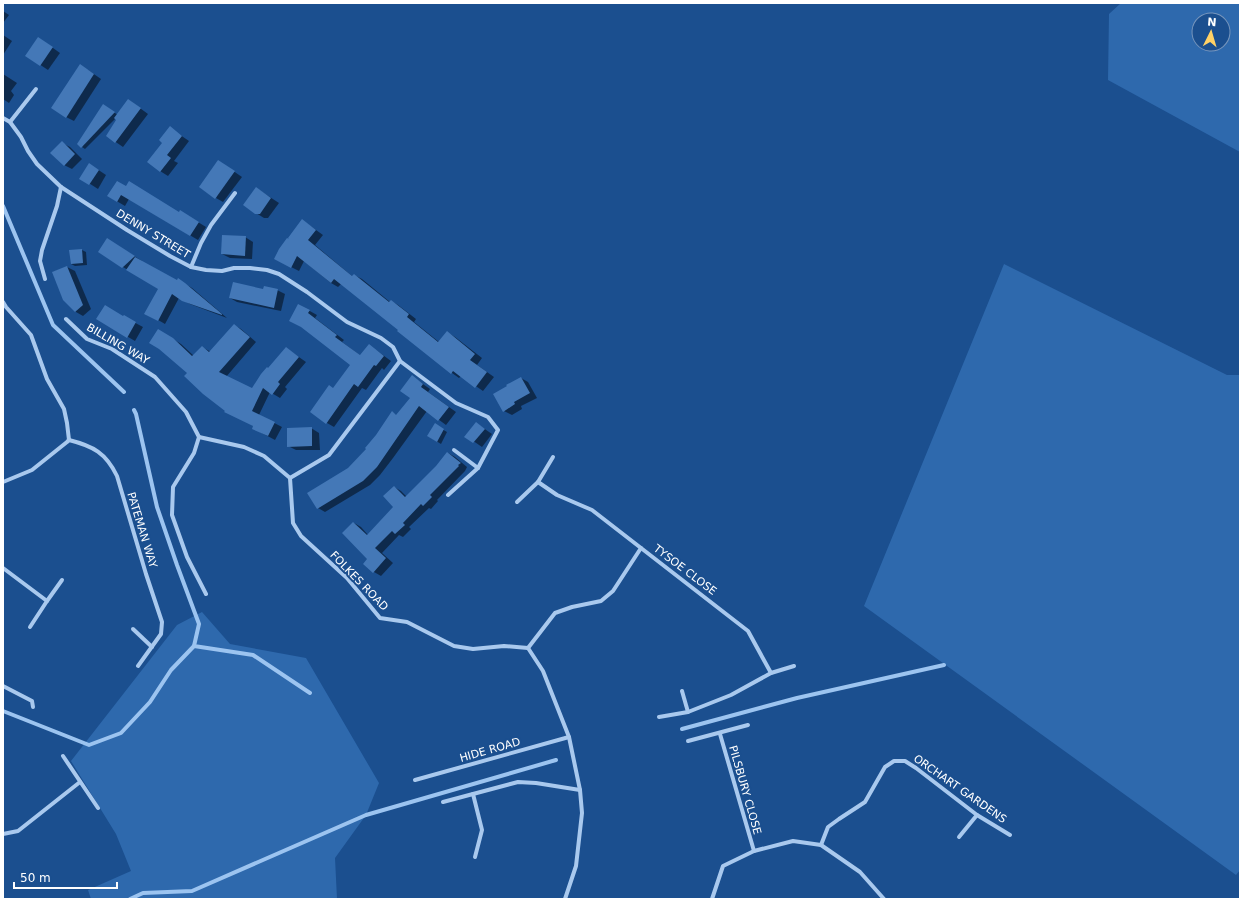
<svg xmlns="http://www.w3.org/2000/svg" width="1243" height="902" viewBox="0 0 1243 902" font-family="'DejaVu Sans',sans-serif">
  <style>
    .green { fill: #2e69ad; fill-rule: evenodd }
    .shadow { fill: #0007 }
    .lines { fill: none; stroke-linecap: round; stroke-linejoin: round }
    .stream { stroke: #9cc4f0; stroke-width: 4 }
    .building { fill: #4478b7 }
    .minor { stroke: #a9c9ee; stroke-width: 4 }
    .labels { text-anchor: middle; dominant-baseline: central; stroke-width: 4; stroke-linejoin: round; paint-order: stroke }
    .street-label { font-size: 11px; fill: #fff; stroke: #1b4f8f }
  </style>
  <rect width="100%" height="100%" fill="#1b4f8f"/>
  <g class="green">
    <path d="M1121 3H1240V152L1108 80 1109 14ZM1199 20H1223V44H1199Z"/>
    <path d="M1004 264 1227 375H1240V870L1236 875 864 606Z"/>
    <path d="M202 612 230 644 306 658 379 783 366 815 335 858 337 899H91L88 890 131 871 116 834 71 761 177 625Z"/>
  </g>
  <g class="shadow">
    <path d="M3 11 9 15 3 23Z"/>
    <path d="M3 35 12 41 3 55Z"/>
    <path d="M46 43 60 53 48 70 27 56Z"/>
    <path d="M88 70 101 79 74 121 66 117Z"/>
    <path d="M3 74 17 83 11 91 14 95 9 103 3 99Z"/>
    <path d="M129 100 148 114 123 147 107 136 118 119 116 118 85 149 82 147 104 106 118 115Z"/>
    <path d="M170 128 189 141 174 161 178 163 168 176 160 171 163 143Z"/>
    <path d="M62 143 70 147 82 159 72 169 64 165Z"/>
    <path d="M226 166 242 177 223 202 216 198Z"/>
    <path d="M97 169 106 175 98 189 81 178Z"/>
    <path d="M126 187 180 213V211L206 227 198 240 129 199 125 206 108 196Z"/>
    <path d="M256 188 279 203 268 218H264L256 213Z"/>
    <path d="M302 220 323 235 315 245 353 277 354 275 362 279 390 302 391 301 398 305 416 319 414 322 439 342 447 332 455 337 482 358 477 365 494 377 483 391 461 376 459 378 452 373 399 331 400 329 341 284 338 287 331 283 304 261 299 271 283 263 292 240Z"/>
    <path d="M245 237 253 242 252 259 230 258 222 254Z"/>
    <path d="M115 244 142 261H141L177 281 178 280 192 288 227 318 190 304 179 298 165 324 146 313 159 289 123 267Z"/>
    <path d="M82 250 86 252 87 265 75 266 71 264Z"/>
    <path d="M67 267 75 271 91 309 83 316 76 312 64 299 53 272Z"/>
    <path d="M264 290H277L285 294 281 311 237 302 230 298Z"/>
    <path d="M299 305 317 315 315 318 344 340 342 342 361 356 376 350 391 361 384 370 382 368 366 390 362 388 334 427 327 423 333 389 351 365Z"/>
    <path d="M124 317 143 327 135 341 97 319 124 318Z"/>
    <path d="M234 325 241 329 256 342 226 377 252 389 286 348 306 362 285 387 287 389 280 398 270 392 259 415 282 427 275 440 260 432 254 426 226 410 188 373 158 330 181 344 194 356 202 347 211 352Z"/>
    <path d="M413 377 430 389 428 392 456 412 446 425 427 411 393 458 380 475 370 485 325 512 318 508 348 469 397 416 411 398Z"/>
    <path d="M521 378 528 382 537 398 521 406 522 409 512 415 504 411Z"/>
    <path d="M476 423 492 434 482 447 466 436Z"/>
    <path d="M435 425 447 432 441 444 428 436Z"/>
    <path d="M311 428 319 433 320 450H296L288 446Z"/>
    <path d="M448 453 455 457 467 467 465 471 437 500 438 501 431 509 429 508 409 527 411 529 403 537 399 535 382 553 393 563 381 576 374 572 354 523 361 527 368 535 394 507V487L401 491 407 497 436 467Z"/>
  </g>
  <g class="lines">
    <g class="stream">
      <path d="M3 206 53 325 124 392"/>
      <path d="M134 410 136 414 157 507 177 565 199 624 194 646 253 655 310 693"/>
      <path d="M3 711 89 745 121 733 150 702 171 670 194 646"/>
      <path d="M682 729 797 698 944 665"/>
      <path d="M130 899 143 893 192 891 366 815 556 760"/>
    </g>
  </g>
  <g class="building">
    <path d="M38 37 53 47 40 66 25 56Z"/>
    <path d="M80 64 94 74 66 118 51 108Z"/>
    <path d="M128 99 141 108 115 143 106 136 116 120 114 118Z"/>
    <path d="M103 104 115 112 81 148 77 144Z"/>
    <path d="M170 126 182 136 167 155 171 158 160 172 147 162 162 143 159 140Z"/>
    <path d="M62 141 75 154 64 166 50 153Z"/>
    <path d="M218 160 235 171 215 199 199 187Z"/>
    <path d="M89 163 99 170 89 185 79 179Z"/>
    <path d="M117 181 126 186 129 181 179 212 180 210 199 222 190 236 121 195 117 202 107 196Z"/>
    <path d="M256 187 271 198 260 214H255L243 205Z"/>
    <path d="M302 219 316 230 308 240 352 276 354 274 389 302 391 300 409 314 407 317 438 342 447 331 475 354 470 360 487 372 475 388 453 371 451 374 397 331 398 330 334 279 331 283 297 256 291 268 274 259 279 249 287 238 289 239 288 238Z"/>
    <path d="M222 235 246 236 245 256 221 254Z"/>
    <path d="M107 238 135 256 122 268 98 252Z"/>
    <path d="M82 249 83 263 71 264 69 250Z"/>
    <path d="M135 257 177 280 178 278 185 283 222 314V315L182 301 172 294 158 321 144 314 158 289 126 270Z"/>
    <path d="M67 266 83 305 75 312 63 300 52 272Z"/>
    <path d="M233 282 263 289 264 286 278 289 274 308 229 298Z"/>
    <path d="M298 304 310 310 308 313 337 335 335 337 360 355 369 344 384 356 376 366 374 365 358 387 354 384 326 424 310 412 329 385 333 388 350 365 301 327 289 321Z"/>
    <path d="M105 305 123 316 124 315 136 322 127 338 96 319Z"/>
    <path d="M234 324 250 337 219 372 252 388 261 374 267 367 268 368 286 347 299 357 278 382 280 384 272 395 263 388 252 411 275 422 268 436 252 429 253 426 224 412 225 411 203 394 184 376 187 373 159 349 149 343 158 329 173 338 192 356 202 346 209 352Z"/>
    <path d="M412 375 423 384 421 387 449 407 438 421 419 406 377 467 363 481 317 509 307 493 348 468 366 449 365 448 376 435 392 411 396 415 410 398 400 391Z"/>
    <path d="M521 377 530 393 514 402 515 404 503 412 493 394 507 386 506 385Z"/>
    <path d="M476 422 485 429 473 443 464 437Z"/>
    <path d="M435 423 444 429 437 442 427 436Z"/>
    <path d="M312 427V446L287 447V428Z"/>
    <path d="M447 452 461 463 458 465 459 466 430 495 432 497 423 506 421 504 403 523 405 525 395 534 392 531 375 548 386 558 373 573 363 564 367 559 342 533 353 522 367 535 393 507 383 496 394 486 405 497 436 466Z"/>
  </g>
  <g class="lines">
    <g class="minor">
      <path d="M3 118 10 122 21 137 28 151 37 164 61 187 127 230 170 256 191 267 206 270 222 271 234 268H250L267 270 279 274 307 292 347 322 381 338 393 347 400 361 456 403 488 417 498 430 478 468 448 495"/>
      <path d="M10 122 36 89"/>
      <path d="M191 267 201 243 211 225 235 193"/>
      <path d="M45 279 40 261 42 250 57 206 61 187"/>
      <path d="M3 302 6 307 31 335 47 379 64 409 67 423 69 440"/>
      <path d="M66 319 87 339 112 349 155 377 186 412 199 437 244 447 264 456 290 478"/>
      <path d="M400 361 329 455 290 478 293 523 301 536 347 578 380 618 407 622 454 646 473 649 504 646 528 648"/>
      <path d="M199 437 194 453 173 487 172 515 187 557 206 594"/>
      <path d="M69 440C93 446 106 453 117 476L146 574 162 622 161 634 138 666"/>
      <path d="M454 450 478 468"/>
      <path d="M3 482 32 470 67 442 69 440"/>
      <path d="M538 482 557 495 592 510 748 631 771 673"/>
      <path d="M517 502 538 482 553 457"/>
      <path d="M3 568 47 601 30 627"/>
      <path d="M47 601 62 580"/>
      <path d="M133 629 152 647"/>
      <path d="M528 648 543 671 569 737 580 790 582 813 576 866 565 899"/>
      <path d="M528 648 555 613 572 607 601 601 613 591 641 548"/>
      <path d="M3 686 32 701 33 707"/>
      <path d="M682 691 688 712"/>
      <path d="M659 717 688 712 731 695 771 673 794 666"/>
      <path d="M720 734 754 851"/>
      <path d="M688 741 748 725"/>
      <path d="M63 756 98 808"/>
      <path d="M415 780 569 737"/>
      <path d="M473 794 482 830 475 857"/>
      <path d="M443 802 518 782 536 783 580 790"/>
      <path d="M3 834 18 831 80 782"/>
      <path d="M959 837 977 815"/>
      <path d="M821 845 828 827 839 819 865 802 885 767 894 761H905L916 768 977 815 1010 835"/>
      <path d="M712 899 723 866 754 851 793 841 821 845 860 872 884 899"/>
    </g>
  </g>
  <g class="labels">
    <g class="street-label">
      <text transform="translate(153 234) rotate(31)">DENNY STREET</text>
      <text transform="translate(118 344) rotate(30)">BILLING WAY</text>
      <text transform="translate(142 530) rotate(73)">PATEMAN WAY</text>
      <text transform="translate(685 570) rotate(37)">TYSOE CLOSE</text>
      <text transform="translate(359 581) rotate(46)">FOLKES ROAD</text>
      <text transform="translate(490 750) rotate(-16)">HIDE ROAD</text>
      <text transform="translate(960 789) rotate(35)">ORCHART GARDENS</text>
      <text transform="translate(745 790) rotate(74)">PILSBURY CLOSE</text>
    </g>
  </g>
  <rect width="1243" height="902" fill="none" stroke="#ffffff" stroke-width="8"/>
  <g transform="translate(1211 32) rotate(5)"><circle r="19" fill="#1b4f8f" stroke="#7695bc"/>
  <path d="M0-3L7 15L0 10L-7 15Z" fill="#ffd166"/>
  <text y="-6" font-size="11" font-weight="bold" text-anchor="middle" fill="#ffffff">N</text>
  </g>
  <path d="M14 882v6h103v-6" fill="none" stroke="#ffffff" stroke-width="2"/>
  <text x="20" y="882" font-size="12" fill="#ffffff" stroke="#1b4f8f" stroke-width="3" paint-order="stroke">50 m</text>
</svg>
